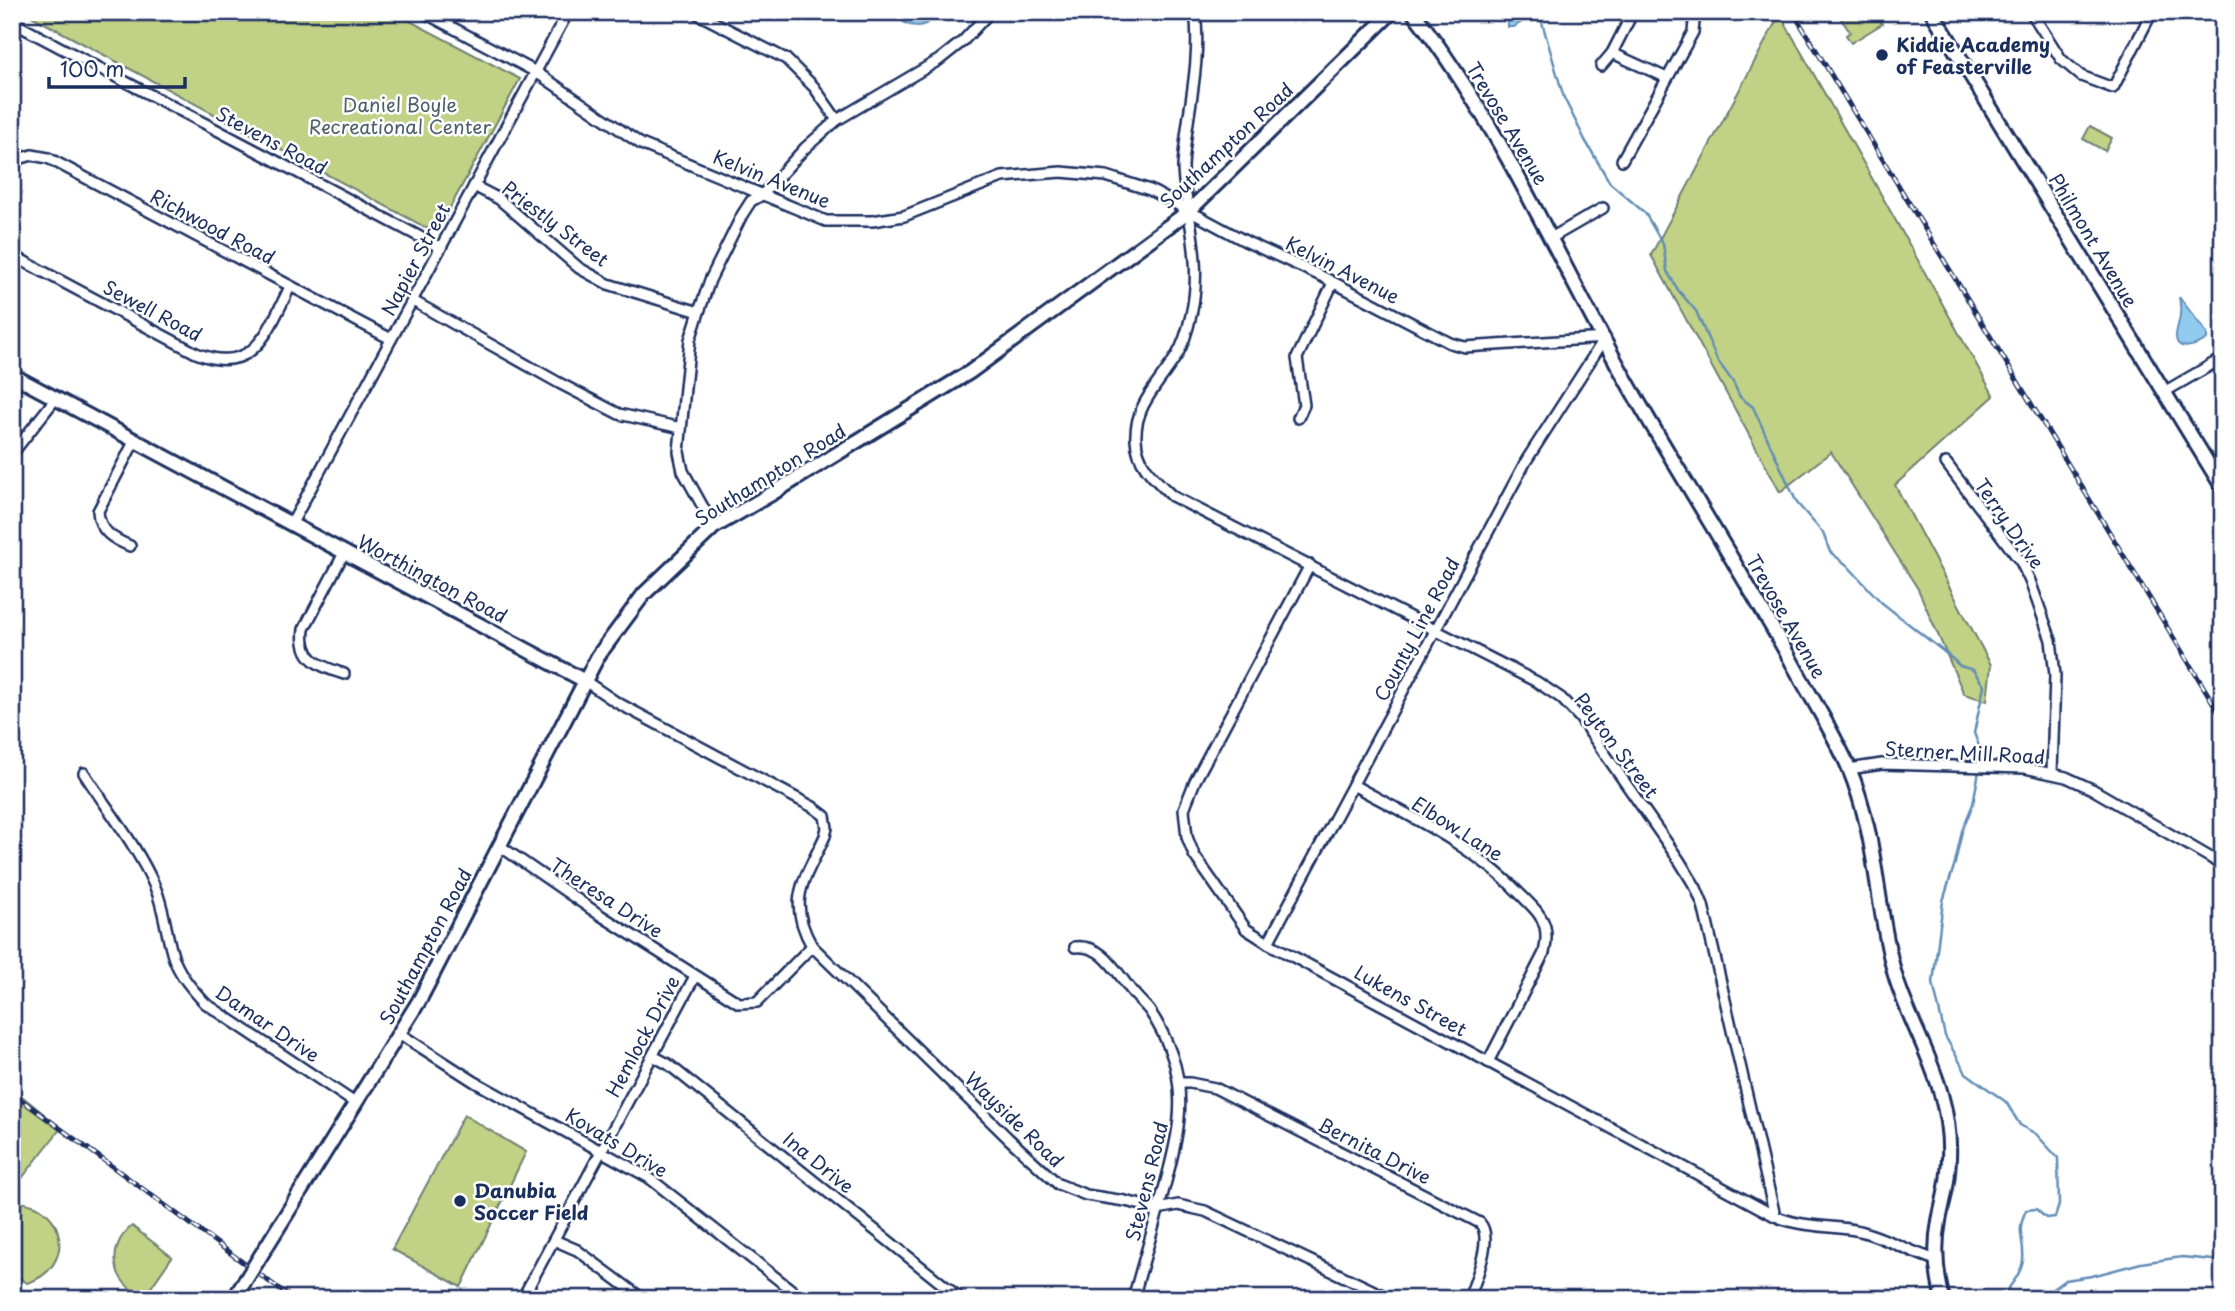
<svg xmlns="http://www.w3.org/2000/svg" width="2235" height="1311" viewBox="0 0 2235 1311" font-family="'Playpen Sans',sans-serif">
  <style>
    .green { fill: #c1d185; stroke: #6e8072; stroke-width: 2 }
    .water { fill: #91ccf0; stroke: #628db6; stroke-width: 2 }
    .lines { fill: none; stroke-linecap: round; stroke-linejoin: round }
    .stream { stroke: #628db6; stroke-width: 2.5 }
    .street-casing { stroke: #1b2f5e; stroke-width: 14 }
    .secondary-casing { stroke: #1b2f5e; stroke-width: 18 }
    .street { stroke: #fff; stroke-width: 9 }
    .secondary { stroke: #fff; stroke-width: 12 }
    .rail-casing { stroke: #1b2f5e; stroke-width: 5 }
    .rail { stroke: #fff; stroke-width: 2.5; stroke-dasharray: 8; stroke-linecap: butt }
    .secondary-bridge-casing { stroke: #1b2f5e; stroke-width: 18; stroke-linecap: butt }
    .secondary-bridge { stroke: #fff; stroke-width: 12 }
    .poi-dot { fill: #1b2f5e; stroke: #fff; stroke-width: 2.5 }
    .labels { text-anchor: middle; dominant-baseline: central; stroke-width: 5; stroke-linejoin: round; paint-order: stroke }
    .poi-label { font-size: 19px; font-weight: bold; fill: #1b2f5e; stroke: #fff; text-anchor: start }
    .park-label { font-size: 19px; fill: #4d606a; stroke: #fff }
    .street-label { font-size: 19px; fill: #1b2f5e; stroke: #fff }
  </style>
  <rect width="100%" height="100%" fill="#fff"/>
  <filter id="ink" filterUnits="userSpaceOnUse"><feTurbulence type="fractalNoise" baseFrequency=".0143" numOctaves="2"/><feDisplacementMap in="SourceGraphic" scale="14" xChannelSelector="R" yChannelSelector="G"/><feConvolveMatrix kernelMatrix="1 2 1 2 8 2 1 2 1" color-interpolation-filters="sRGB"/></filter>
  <g filter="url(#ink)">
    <g class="green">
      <path d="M24 12H393L520 79 439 228 432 231Z"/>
      <path d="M1853 12H1875L1882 24 1851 43 1846 35 1850 32 1841 19Z"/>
      <path d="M1780 14 1994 396 1895 485 1991 665 1987 701 1964 694 1918 589 1831 452 1780 492 1651 255Z"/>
      <path d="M2090 126 2112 138 2105 151 2083 139Z"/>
      <path d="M12 1088 61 1128 12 1191Z"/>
      <path d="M464 1115 526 1152 461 1287 392 1249Z"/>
      <path d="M18 1202C68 1205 75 1269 27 1283L12 1272V1209Z"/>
      <path d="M132 1226 172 1257 145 1296C112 1286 105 1247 132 1226Z"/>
    </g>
    <g class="water">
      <path d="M895 12H937C927 31 905 30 895 12Z"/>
      <path d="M1518 12 1526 14 1525 20 1514 27H1508V18Z"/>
      <path d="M2179 297 2207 333V339C2198 345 2176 354 2176 336 2176 329 2180 321 2180 314 2181 308 2180 303 2179 297Z"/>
    </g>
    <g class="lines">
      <g class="stream">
        <path d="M1539 12 1564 98 1585 140 1610 183 1645 213 1663 244 1667 271 1678 290 1696 311 1717 360 1733 382 1740 397 1753 407 1797 503 1823 533 1830 552 1847 565 1881 602 1948 655 1960 666 1973 670 1984 686 1974 733 1981 751 1980 764"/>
        <path d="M1979 771 1973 804 1962 831 1955 863 1943 901 1933 983 1945 1036 1966 1073 2006 1102 2020 1125 2036 1134 2058 1158 2059 1205 2055 1217 2046 1218 2036 1209 2026 1210C2015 1235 2025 1238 2023 1260 2022 1273 2008 1289 2000 1299"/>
        <path d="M2044 1299 2047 1293 2065 1280 2092 1276 2141 1263 2182 1257 2223 1261"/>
      </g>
      <g class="street-casing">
        <g id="street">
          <path d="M423 12 536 72 641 144 826 221H872L904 216 1002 177 1061 172 1106 176 1150 190 1247 242 1323 277 1450 343 1465 347 1605 338"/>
          <path d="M694 12 786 59 814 87 837 120"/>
          <path d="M1195 12C1202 64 1186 115 1183 167 1183 183 1187 198 1189 214 1195 249 1199 280 1191 315 1188 329 1184 343 1177 355 1160 383 1134 405 1136 439 1137 465 1155 479 1172 496L1537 682 1561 698 1580 718 1679 860 1696 888 1703 905 1775 1216"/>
          <path d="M2031 12 2061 59 2081 76 2113 88 2152 12"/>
          <path d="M12 22 441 248"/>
          <path d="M1612 53 1667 78"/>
          <path d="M1601 66 1612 53 1633 12"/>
          <path d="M1622 160 1693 32 1695 12"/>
          <path d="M12 161 32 155 48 158 391 339"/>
          <path d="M474 186 499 199 579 268 608 284 699 312"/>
          <path d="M1551 238 1603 208"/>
          <path d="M12 255 196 353C255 377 268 330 290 287"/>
          <path d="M413 301 559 383 619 414 681 428"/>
          <path d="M2164 392 2223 358"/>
          <path d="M1298 418 1304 405 1297 358 1333 283"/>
          <path d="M12 454 56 398"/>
          <path d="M1946 463 2021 562 2030 581 2051 640 2055 675 2052 773"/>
          <path d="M292 523 568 12"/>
          <path d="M714 527 683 471 679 452 685 388 690 340 699 312 710 280 742 215 751 201 762 195 805 148 837 120 939 60 963 41 990 12"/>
          <path d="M130 546C113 539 99 531 98 511L135 440"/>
          <path d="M1310 565 1195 781 1184 809 1187 837 1194 855 1246 929 1268 943 1373 1000 1775 1216C1802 1228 1831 1225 1860 1231 1886 1238 1910 1252 1936 1260"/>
          <path d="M344 674C319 666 300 659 304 629L344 553"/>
          <path d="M585 681 616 702 813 807 825 816 827 828 825 836C806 878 785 899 812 946L1009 1139 1058 1184 1086 1195 1125 1201 1158 1209 1178 1205 1205 1211 1391 1299"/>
          <path d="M1849 769 1882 764 2025 768 2066 777 2092 789 2211 858 2223 867"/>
          <path d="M84 773C107 809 138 847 155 887 165 910 166 936 174 959 181 977 193 990 205 1003L355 1103"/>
          <path d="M1353 785C1413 818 1476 847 1523 897 1532 906 1542 915 1545 927 1547 936 1546 945 1544 953L1488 1062"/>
          <path d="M500 846 597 913 739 1003 757 1002 812 946"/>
          <path d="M1268 943 1526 461 1605 338"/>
          <path d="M1075 947C1101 944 1114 968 1128 986 1134 995 1142 1002 1149 1010 1158 1023 1166 1039 1171 1053 1190 1103 1174 1151 1161 1200 1152 1233 1142 1266 1133 1299"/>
          <path d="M400 1034 475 1082 648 1177 803 1299"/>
          <path d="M653 1056 668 1064 961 1299"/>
          <path d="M1180 1083H1190L1215 1088 1480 1223C1494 1239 1475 1280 1469 1299"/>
          <path d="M554 1240 577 1250 643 1299"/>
          <path d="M522 1299 695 976"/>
        </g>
      </g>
      <g class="secondary-casing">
        <g id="secondary">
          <path d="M1413 12C1503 128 1559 263 1631 389 1684 482 1742 572 1794 666 1812 699 1833 732 1848 766 1878 836 1875 904 1895 975 1907 1016 1930 1053 1941 1094 1948 1119 1951 1146 1948 1172 1947 1189 1942 1205 1939 1221 1934 1247 1936 1273 1943 1299"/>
          <path d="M1932 12 2223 488"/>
          <path d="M12 375 585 681"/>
          <path d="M258 1260 419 1001 598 656 644 594 714 527 773 493 970 372 1189 211 1392 12"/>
          <path d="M234 1299 240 1289"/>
        </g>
      </g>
      <use href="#street" class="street"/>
      <use href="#secondary" class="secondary"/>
      <g class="rail-casing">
        <g id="rail">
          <path d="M1793 12 2223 719"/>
          <path d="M12 1093 293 1299"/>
        </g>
      </g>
      <use href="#rail" class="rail"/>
      <g class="secondary-bridge-casing">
        <path id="secondary-bridge" d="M240 1289 258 1260"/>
      </g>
      <use href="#secondary-bridge" class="secondary-bridge"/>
    </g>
  </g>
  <g class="poi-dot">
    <circle cx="1882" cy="55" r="7"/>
    <circle cx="460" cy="1201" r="7"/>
  </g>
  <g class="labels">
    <g class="poi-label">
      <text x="1896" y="44">Kiddie Academy<tspan x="1896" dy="22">of Feasterville</tspan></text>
      <text x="474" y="1190">Danubia<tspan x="474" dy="22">Soccer Field</tspan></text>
    </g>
    <g class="park-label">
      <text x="400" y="104">Daniel Boyle<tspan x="400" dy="22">Recreational Center</tspan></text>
    </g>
    <g class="street-label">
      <text transform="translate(1508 123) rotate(59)">Trevose Avenue</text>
      <text transform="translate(272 140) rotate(28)">Stevens Road</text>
      <text transform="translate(1226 145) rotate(-43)">Southampton Road</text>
      <text transform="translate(772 178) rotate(22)">Kelvin Avenue</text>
      <text transform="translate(556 223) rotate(37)">Priestly Street</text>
      <text transform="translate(213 226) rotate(28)">Richwood Road</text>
      <text transform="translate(2094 240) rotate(59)">Philmont Avenue</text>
      <text transform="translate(415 259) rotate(-62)">Napier Street</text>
      <text transform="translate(1343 269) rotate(27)">Kelvin Avenue</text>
      <text transform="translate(153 310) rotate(28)">Sewell Road</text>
      <text transform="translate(770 474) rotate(-32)">Southampton Road</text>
      <text transform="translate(2010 523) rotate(55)">Terry Drive</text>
      <text transform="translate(433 578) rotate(28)">Worthington Road</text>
      <text transform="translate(1787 616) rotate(60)">Trevose Avenue</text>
      <text transform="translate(1416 629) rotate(-62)">County Line Road</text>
      <text transform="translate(1617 745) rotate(53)">Peyton Street</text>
      <text transform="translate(1965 752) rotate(3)">Sterner Mill Road</text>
      <text transform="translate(1458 828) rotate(32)">Elbow Lane</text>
      <text transform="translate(607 897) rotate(33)">Theresa Drive</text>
      <text transform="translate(425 946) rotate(-62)">Southampton Road</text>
      <text transform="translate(1411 1000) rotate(29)">Lukens Street</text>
      <text transform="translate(268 1023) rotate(34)">Damar Drive</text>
      <text transform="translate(642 1036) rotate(-62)">Hemlock Drive</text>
      <text transform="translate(1015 1119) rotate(44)">Wayside Road</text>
      <text transform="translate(617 1142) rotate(31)">Kovats Drive</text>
      <text transform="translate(1375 1150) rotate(27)">Bernita Drive</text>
      <text transform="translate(819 1162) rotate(39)">Ina Drive</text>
      <text transform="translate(1146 1181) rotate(-76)">Stevens Road</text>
    </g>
  </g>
  <rect width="2235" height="1311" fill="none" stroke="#fff" stroke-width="42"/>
  <rect x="21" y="21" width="2193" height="1269" fill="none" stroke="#1b2f5e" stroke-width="2.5" filter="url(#ink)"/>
  <path d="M49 77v10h136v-10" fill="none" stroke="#1b2f5e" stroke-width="3.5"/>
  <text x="60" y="77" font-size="21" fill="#1b2f5e" stroke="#ffffff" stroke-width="5" paint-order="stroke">100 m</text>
</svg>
